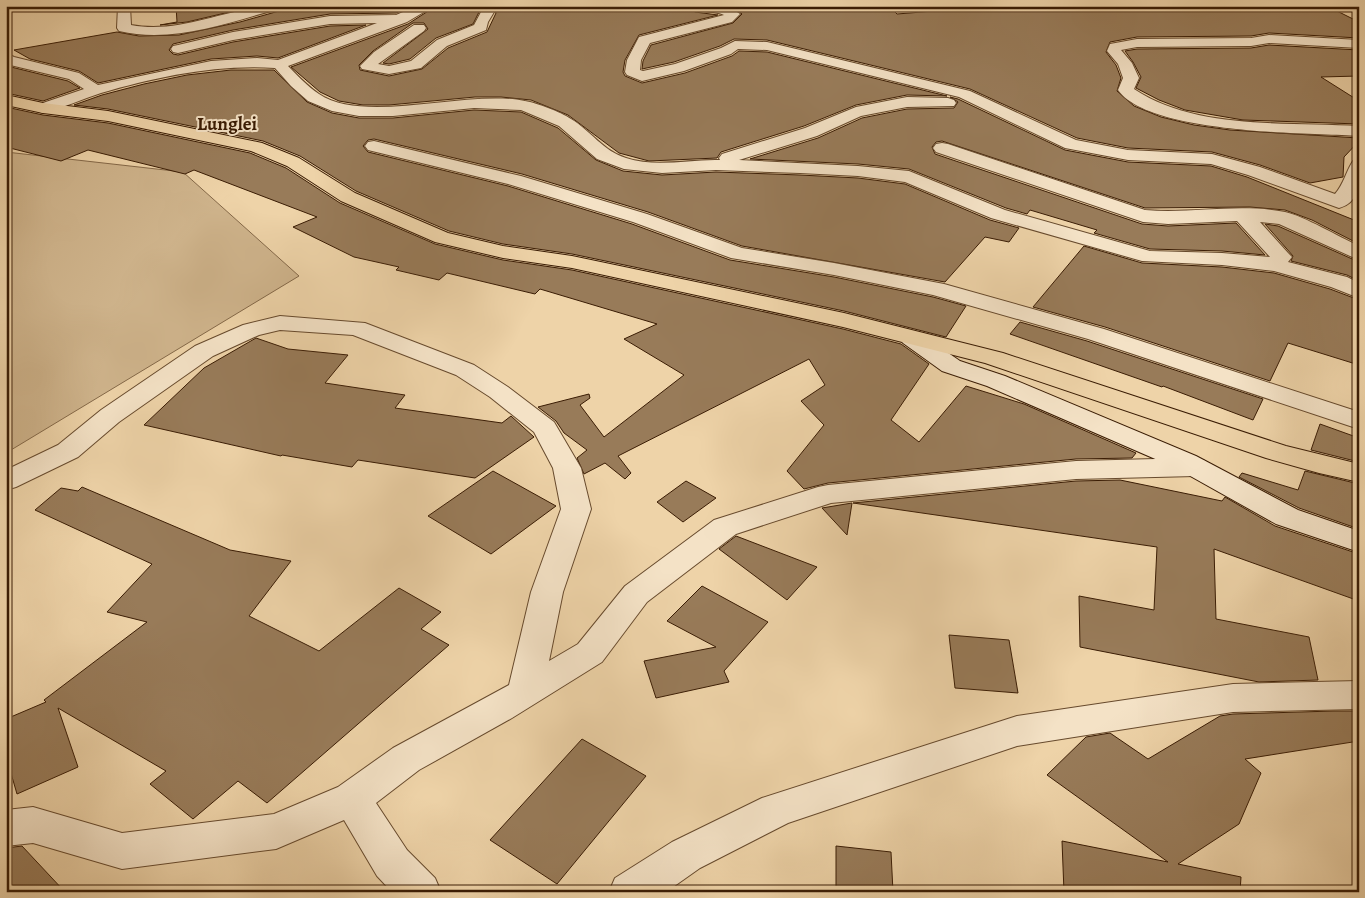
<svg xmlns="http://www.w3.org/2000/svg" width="1365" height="898" viewBox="0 0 1365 898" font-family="Alegreya,serif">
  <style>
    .green { fill: #cfb48c; stroke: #846848 }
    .building { fill: #987b59; stroke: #3a1c04 }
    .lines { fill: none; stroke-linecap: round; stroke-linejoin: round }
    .minor-casing { stroke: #674a2d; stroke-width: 2 }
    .secondary-casing { stroke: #3a1c04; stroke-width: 2 }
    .primary-casing { stroke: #3a1c04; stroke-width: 2 }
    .minor { fill: #f4e2c6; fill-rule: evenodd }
    .secondary { fill: #f4e2c6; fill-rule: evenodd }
    .primary { fill: #eed3a8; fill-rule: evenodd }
    .labels { text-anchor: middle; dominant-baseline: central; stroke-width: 4; stroke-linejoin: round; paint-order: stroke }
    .far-district-label { font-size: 19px; font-weight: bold; fill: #3a1c04; stroke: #f4e2c6 }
  </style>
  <rect width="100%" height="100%" fill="#eed3a8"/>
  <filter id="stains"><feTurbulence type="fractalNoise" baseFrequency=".004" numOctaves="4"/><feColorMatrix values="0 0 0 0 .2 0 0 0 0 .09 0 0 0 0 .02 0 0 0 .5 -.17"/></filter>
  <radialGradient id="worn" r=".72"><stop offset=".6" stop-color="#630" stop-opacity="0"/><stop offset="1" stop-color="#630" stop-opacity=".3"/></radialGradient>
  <path class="green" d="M6 152 183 172 299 276 6 453Z"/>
  <g class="building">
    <path d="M176 6H255L187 22 160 25 177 22Z"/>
    <path d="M286 6H412L396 13 330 14 233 30 173 44 169 50 173 54 178 55 233 42 330 26 366 25 278 58 257 56 211 59 98 83 79 71 30 59 14 50 117 32 139 36 179 35 240 22 279 11 281 7Z"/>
    <path d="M436 6H478L479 12 473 24 436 38 410 59 389 64 383 63 428 29 424 23H413L373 51 359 65 360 70 389 76 422 69 448 48 487 32 496 13 494 6H686L695 12 718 15 639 35 625 60 623 72 625 76 642 83 685 73 732 56 739 51 767 52 947 96 907 95 856 105 804 126 721 152 717 158 649 161 619 153 568 115 531 100 501 97H475L389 105H363L339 101 320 92 291 67 408 24Z"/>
    <path d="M732 6H889L897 14 996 6H1327L1359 22V38L1269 33 1251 36 1137 37 1110 42 1106 52 1116 65 1121 78 1117 91 1134 106 1161 117 1194 125 1230 130 1359 138V141L1344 157 1343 177 1310 183 1260 165 1212 152 1128 148 1077 138 970 89 767 40 734 39 720 46 674 62 642 69 643 61 651 45 733 23 742 14Z"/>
    <path d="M1269 45 1359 50V76L1321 77 1359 101V124L1243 120 1185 110 1159 100 1136 88 1141 77 1133 62 1125 51 1137 49 1251 48Z"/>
    <path d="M11 67 68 81 80 88 43 101 6 93V69Z"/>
    <path d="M231 70H274L307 102 332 113 359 118H393L474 110 521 112 558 128 596 160 623 171 662 175 716 172 800 175 858 178 905 184 990 220 1019 228 1009 242 985 237 945 282 742 246 648 212 522 174 374 139 368 140 363 146 368 152 508 186 632 224 730 260 834 277 933 297 966 306 946 337 844 311 572 254 503 244 449 231 356 191 300 156 263 141 108 109 74 105 102 95 144 84 187 75Z"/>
    <path d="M950 97 958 99 1065 150 1128 162 1211 166 1247 177 1359 222V244L1312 220 1285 210 1250 207 1145 208 942 141 936 142 932 147 935 154 1142 224 1168 226 1236 223 1265 255 1222 251 1150 249 1094 233 1097 230 1030 210 1027 214 1006 208 909 169 858 164 750 159 818 138 862 118 907 109 954 108 958 102Z"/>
    <path d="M6 107 43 115 108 123 250 153 286 168 340 203 435 244 503 260 572 270 843 329 901 344 929 364 891 420 919 442 966 386 1024 404 1136 453 1132 458 1076 459 828 483 804 489 787 471 824 425 801 401 825 385 809 359 618 456 631 473 625 479 605 463 584 474 577 458 587 450 564 433 556 421 538 407 589 394 590 398 580 405 604 437 684 375 624 339 657 324 540 289 535 294 447 273 439 280 396 270 399 267 354 257 293 227 317 217 194 170 185 174 88 150 61 161 6 147Z"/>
    <path d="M1265 224 1278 226 1359 262V281L1347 275 1291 261 1293 256Z"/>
    <path d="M1084 246 1142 263 1222 267 1274 273 1330 289 1359 300V365L1288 343 1270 381 1105 327 1033 307Z"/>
    <path d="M1020 322 1087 341 1263 399 1253 420 1163 386 1162 387 1010 334Z"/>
    <path d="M256 338 288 349 348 355 325 383 405 395 395 408 502 423 511 416 534 437 475 478 358 460 352 467 282 455 281 456 144 425 204 368Z"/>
    <path d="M1320 424 1359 438V462L1311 450Z"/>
    <path d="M493 471 556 506 491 554 428 516Z"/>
    <path d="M1305 471 1359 484V529L1299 508 1239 477 1242 473 1298 490Z"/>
    <path d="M1120 480 1222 501 1225 497 1275 526 1359 554V601L1214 549 1216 619 1309 637 1318 680 1259 682 1080 647 1079 596 1154 610 1157 547 853 503 1076 481Z"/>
    <path d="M686 481 716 498 683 522 657 502Z"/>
    <path d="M82 487 230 550 291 561 249 616 319 651 399 588 441 612 421 629 449 645 267 803 238 781 193 819 150 784 166 771 58 708 78 767 17 794 6 756V719L46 702 44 700 147 622 107 612 152 564 35 510 61 488 78 491Z"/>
    <path d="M852 503 847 535 822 508Z"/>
    <path d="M736 536 817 567 787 600 719 549Z"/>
    <path d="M702 586 768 622 724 671 729 682 656 698 644 661 716 647 667 621Z"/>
    <path d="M949 635 1009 640 1018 693 955 688Z"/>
    <path d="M1334 711H1359V741L1245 759 1261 773 1239 824 1178 864 1241 877 1240 892H1064L1062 841 1168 862 1047 775 1086 737 1110 733 1148 759 1220 716 1233 714Z"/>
    <path d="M582 739 646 776 557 884 490 840Z"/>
    <path d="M22 846 65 892H6V848Z"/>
    <path d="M836 846 891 852 893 892H836Z"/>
  </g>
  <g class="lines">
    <g class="minor-casing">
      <g id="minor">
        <path d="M118 6H130L131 25C182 35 229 6 279 6L278 9C227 23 172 44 119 31L117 28Z"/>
        <path d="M417 6H434L407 22 288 66C298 76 307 86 319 94 365 125 467 89 525 101 537 103 561 112 571 119 591 131 603 151 626 158 656 168 690 159 720 160L719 158 722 154 805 128 856 107 907 97 948 98 954 100 956 103 954 106 907 107 861 116 817 136 739 160 858 166 909 171 1005 210 1150 251 1222 253 1270 257 1237 221 1168 224 1143 222 936 152 933 148 936 144 942 143 948 144 1145 210C1191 214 1239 203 1285 212 1304 216 1339 237 1359 246V260L1279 224 1260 222 1288 253 1292 257 1288 262 1347 277 1359 283V298L1331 287 1274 271 1222 265 1142 261 991 218 905 182 858 176 800 173 716 170 662 173 624 169 597 159 559 126 521 110 474 108 393 116H359L332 111 308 101 291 86 275 68C217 64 156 77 101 93 82 99 63 108 43 113L37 111 35 108 37 105 84 89 69 79 6 64V53L14 57 79 73 98 85 211 61 257 58 278 60 377 23 330 24 233 40 178 53 173 52 171 49 173 46 178 45 233 32 330 16 396 15Z"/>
        <path d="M480 6H492L494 12 488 22 486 30 447 46 421 68 389 74 362 69 360 66 374 52 414 25H424L426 28 424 31 378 64 389 66 411 61 437 40 474 25 481 12Z"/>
        <path d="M688 6H728L740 14 732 22 650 43 641 60 640 70 643 71 675 64 721 48 735 41 767 42 970 91 1076 140 1128 150 1212 154 1260 167 1335 194C1344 184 1346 171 1353 161L1359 160C1359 178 1362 202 1339 208L1248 175 1211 164 1128 160 1065 148 959 97 767 50 738 49 731 54 684 71 642 81 627 75 625 72 627 60 639 37 724 15C713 9 696 14 688 6Z"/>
        <path d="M1269 35 1359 40V48L1269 43 1251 46 1137 47 1121 50 1132 63 1139 78 1134 89C1195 130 1287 122 1359 126V136C1307 133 1149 134 1118 90L1123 78 1118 64 1107 51 1110 44 1137 39 1251 38Z"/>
        <path d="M374 141 521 176 647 214 742 248 834 263 944 284 1104 329 1359 412V429L1088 339 933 295 834 275 731 258 633 222 508 184 368 150 365 146 368 142Z"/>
        <path d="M280 316 365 323 474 365 508 387 554 422 581 468 591 509 563 592 549 661 578 644 625 586 714 520 818 487 828 485 1076 461 1195 458 1205 461 1209 467 1205 473 1195 476 1076 479 831 503 736 534 647 602 602 662 512 718 419 770 376 803 407 850 435 878 441 892H392L377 876 344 820 276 849 122 869 33 843 6 846V810L33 807 122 833 274 814 338 787 393 748 509 685 531 592 561 509 553 468 534 432 490 397 456 375 353 335 280 330 259 335 213 356 119 422 78 457 16 487 6 490V470L58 445 101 410 195 346 243 325Z"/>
        <path d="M1359 681V709L1233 712 1017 746 788 823 700 868 666 892H609L615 878 672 842 762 798 1017 716 1233 684Z"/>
      </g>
    </g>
    <g class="secondary-casing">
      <path id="secondary" d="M911 331 919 333 960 361 1005 376 1196 456 1298 510 1359 531V552L1276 524 1176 468 987 386 942 371 903 343 899 338 903 333Z"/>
    </g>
    <g class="primary-casing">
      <path id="primary" d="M6 95 43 103 108 111 262 143 299 158 355 193 448 233 503 246 572 256 844 313 1003 353 1286 446 1359 464V482L1319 473 1266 458 985 363 843 327 572 268 503 258 435 242 341 201 287 166 251 151 108 121 43 113 6 105Z"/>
    </g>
    <use href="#minor" class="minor"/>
    <use href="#secondary" class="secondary"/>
    <use href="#primary" class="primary"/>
  </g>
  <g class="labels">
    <g class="far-district-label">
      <text x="227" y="124">Lunglei</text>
    </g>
  </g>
  <rect width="1365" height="898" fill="none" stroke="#eed3a8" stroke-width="25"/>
  <rect x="8" y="8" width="1350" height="883" fill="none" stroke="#3a1c04" stroke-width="2.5"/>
  <rect x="12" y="12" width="1340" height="873" fill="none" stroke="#3a1c04"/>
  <rect width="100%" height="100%" filter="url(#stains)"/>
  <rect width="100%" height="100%" fill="url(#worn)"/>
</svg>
